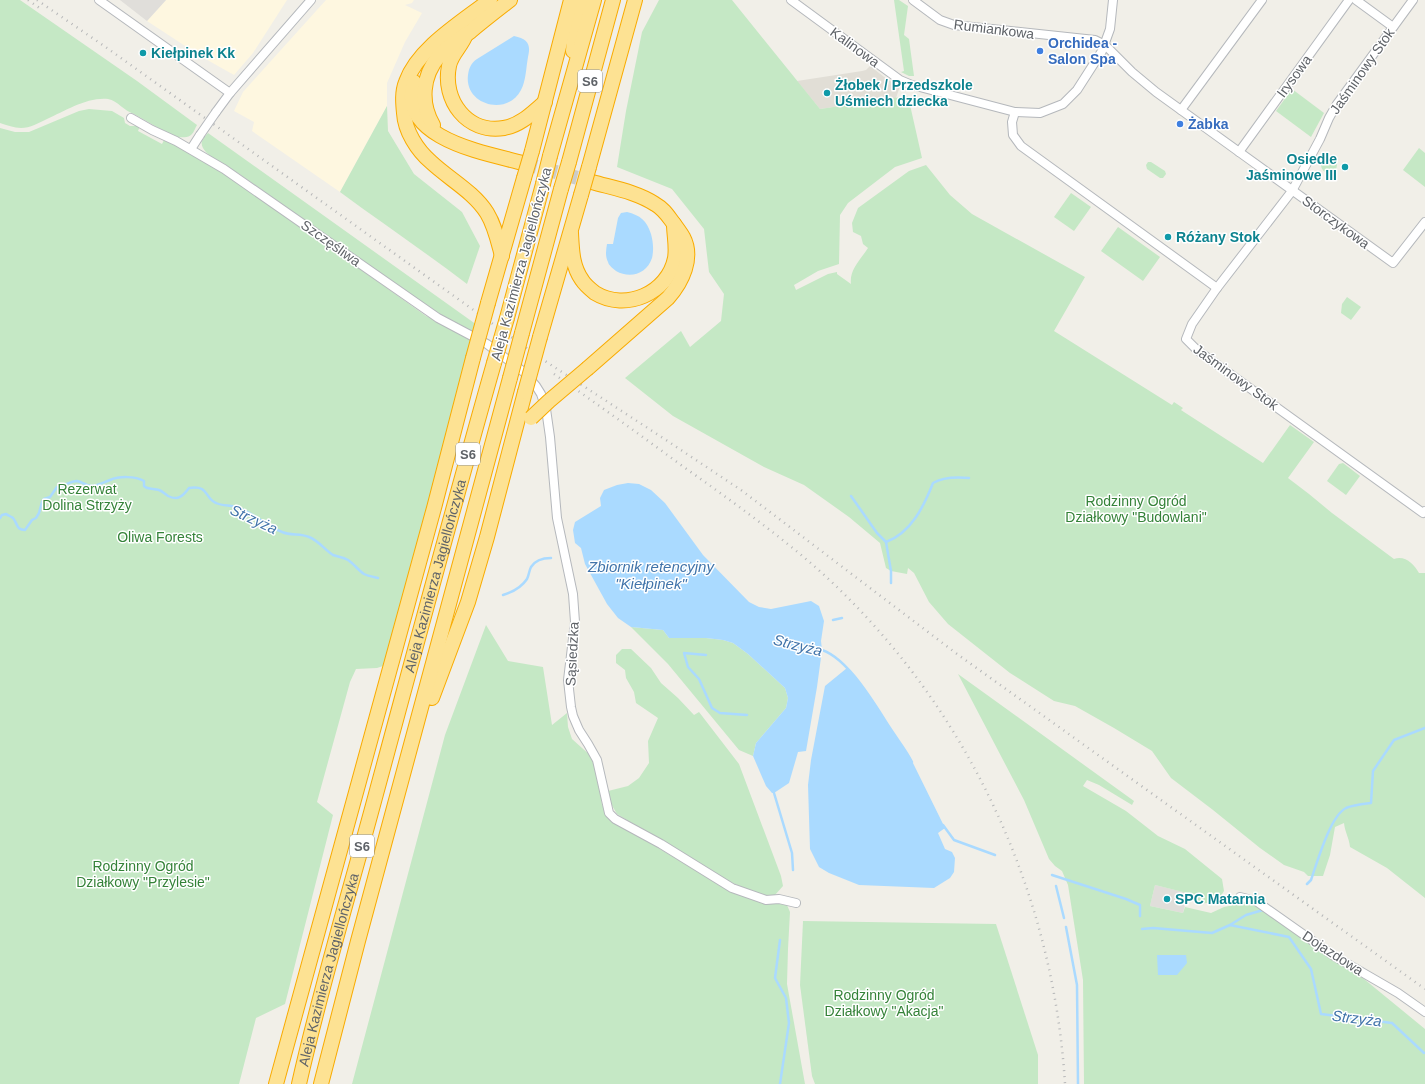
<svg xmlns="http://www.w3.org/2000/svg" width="1425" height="1084" viewBox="0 0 1425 1084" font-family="Helvetica,sans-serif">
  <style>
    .commercial { fill: #fef7e0 }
    .industrial { fill: #e0deda }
    .education { fill: #e1ded6 }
    .green { fill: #c5e8c5 }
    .water { fill: #aadaff }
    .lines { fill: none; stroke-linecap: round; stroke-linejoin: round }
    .stream { stroke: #aadaff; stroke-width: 2.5 }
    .motorway-tunnel { stroke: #ccccc8; stroke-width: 14; stroke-dasharray: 14 7; stroke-linecap: butt }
    .minor-casing { stroke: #b5b8bc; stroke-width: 10 }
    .motorway-casing { stroke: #f9ab00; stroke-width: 16 }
    .minor { stroke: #fff; stroke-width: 8 }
    .motorway { stroke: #fde293; stroke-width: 14 }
    .rail { stroke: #b6b7b8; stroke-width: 2.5; stroke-dasharray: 1 5; stroke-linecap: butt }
    .minor-bridge-casing { stroke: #b5b8bc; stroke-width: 10; stroke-linecap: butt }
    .motorway-bridge-casing { stroke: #f9ab00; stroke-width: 16; stroke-linecap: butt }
    .minor-bridge { stroke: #fff; stroke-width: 8 }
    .motorway-bridge { stroke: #fde293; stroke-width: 14 }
    .shop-dot { fill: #3f7fe0; stroke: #fff; stroke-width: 1.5 }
    .culture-dot { fill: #0f9aa8; stroke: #fff; stroke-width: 1.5 }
    .labels { text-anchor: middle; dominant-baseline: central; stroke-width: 3; stroke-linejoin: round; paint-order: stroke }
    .shield { fill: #fff; stroke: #8f9295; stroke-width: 1 }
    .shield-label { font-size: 13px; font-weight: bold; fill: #5f6368 }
    .street-label { font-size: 14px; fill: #5f6368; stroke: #fff }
    .shop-label { font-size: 14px; font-weight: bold; fill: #366cbe; stroke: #fff; text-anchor: start }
    .culture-label { font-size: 14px; font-weight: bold; fill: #0d838f; stroke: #fff; text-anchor: start }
    .park-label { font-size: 14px; fill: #348238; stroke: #fff }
    .water-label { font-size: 15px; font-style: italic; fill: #4174aa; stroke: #fff }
  </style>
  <rect width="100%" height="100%" fill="#f1efe8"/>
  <g class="commercial">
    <path d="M166 0H287L253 53 234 75 202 57 147 21Z"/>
    <path d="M326 0H414L412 3 405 5 422 13 405 42 387 83V106L340 192 252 131 254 122 234 111 243 92Z"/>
  </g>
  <g class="industrial">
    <path d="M120 0H166L147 21Z"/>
    <path d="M1155 885 1188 893 1183 913 1150 906Z"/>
  </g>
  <path class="education" d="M870 66 888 80 900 86 896 98 820 109 797 81 862 71 866 70Z"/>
  <g class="green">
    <path d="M0 0H20L137 81 197 125C195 128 194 132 192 134 188 139 181 136 176 138L134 114C124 111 118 101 108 99 87 97 65 111 47 119 39 123 30 128 21 128 14 128 7 125 0 123Z"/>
    <path d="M659 0H732L820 109 908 96 922 158 895 167 848 203 840 215 839 264 818 271 794 285 796 290 828 274 837 272V274L851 284C849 270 861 259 868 248L863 244 861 236 853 232 852 223 858 208 909 171 926 165 950 195 972 214 1085 277 1054 331 1172 405 1174 402 1183 408 1181 410 1184 412 1263 463 1290 425 1314 442 1288 478 1309 494 1332 513 1394 559C1405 555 1414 564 1419 573H1425V898L1387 868 1350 847C1349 837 1345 833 1344 823L1335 827 1330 855 1323 876H1308L1304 872 1284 865 1260 848 1213 810 1171 778 1152 751 1114 728 1075 706 1054 701 1010 673 948 624 929 602 914 573 908 568 907 574 891 571 886 568 880 543 849 517 804 485 764 467 673 416 625 378 681 331 690 347 721 321 724 294 709 272 704 229 672 189 617 167 626 111 642 32Z"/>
    <path d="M894 0H899L908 6 904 35 909 39 914 76H909L901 72 904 71Z"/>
    <path d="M1292 89 1324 113 1311 137 1276 111Z"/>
    <path d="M387 106 388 131 414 174 462 212 480 246 467 284C425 252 382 223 340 192Z"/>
    <path d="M89 109 112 111 124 118 125 123 130 126H140L138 131 162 144 165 138 238 182 426 316 474 339 469 346 464 369 386 665 377 668 356 669 350 682 317 802 333 815 285 1004 256 1018 239 1084H0V128L15 132H29L79 111Z"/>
    <path d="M208 133 477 325 475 333 444 318 238 173C229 168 198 153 202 141 203 138 206 135 208 133Z"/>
    <path d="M1419 148 1425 153V187L1403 170Z"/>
    <circle cx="1329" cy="165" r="8"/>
    <path d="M1148 162H1151L1165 171 1166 174 1163 178H1160L1147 169 1146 165Z"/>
    <path d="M1071 193 1091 207 1074 231 1054 217Z"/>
    <path d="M1118 227 1160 257 1143 281 1101 251Z"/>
    <path d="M1347 297 1361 307 1351 320 1341 313 1342 304Z"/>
    <path d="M1343 463 1360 476 1346 495 1327 481 1339 464Z"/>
    <path d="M486 625 508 661 543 667 552 725 567 713 568 727 572 739 591 756 598 772 602 805 612 820 723 887 787 905 790 912 788 949 787 984 805 1084H352L445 735Z"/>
    <path d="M631 627 663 630 669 638H706L723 640 733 643 748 654 785 688 788 698 786 708 756 743 753 756 739 750 668 664Z"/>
    <path d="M622 649H631L651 668 661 683 678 698 694 715 699 712 739 764 781 876 783 886 775 895 761 896 733 883 725 881 663 842 617 814 610 802 608 791 628 786 639 778 649 763 648 741 658 718 636 703 634 692 626 678 625 670 616 663V655Z"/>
    <path d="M958 674 1134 801 1132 805 1099 785 1087 780 1083 786 1126 811 1158 836 1185 849 1222 879 1224 891C1215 907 1201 905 1187 898V893L1155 885 1150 906 1183 913 1185 907 1211 913 1224 907 1250 902 1309 943 1364 979 1425 1029V1084H1084L1083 980 1068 885 1062 871 1055 866 1049 859 1024 800Z"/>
    <path d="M803 921 996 924 1038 1055V1084H815L812 1076 800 985Z"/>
  </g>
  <g class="water">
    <path d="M514 36C528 39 531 44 528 57 526 68 526 81 521 90 507 117 464 105 468 75 469 68 471 63 477 59Z"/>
    <path d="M627 212C640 215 647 221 651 234 653 241 654 250 652 258 647 274 630 279 616 271 613 268 609 266 608 262 605 256 606 250 607 244H613L618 218 621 213Z"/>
    <path d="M628 483 639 484 651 490 665 503 703 555 749 602 759 607 771 609 811 601 819 606 824 621 821 641 822 650 817 687 806 751 798 752 789 783 774 793H772L766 786 753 756 756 743 786 708 788 698 785 688 748 654 733 643 723 640 706 638H669L663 630 631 627 618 618 607 604 585 564 581 548 575 543 573 530 575 522 601 506 600 498 604 490 617 485Z"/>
    <path d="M847 668 858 681 911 759 945 828 938 833 945 849 952 852 955 858 954 872 950 878 934 888 859 885 829 873 819 867 810 849 808 785 811 760 825 686Z"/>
    <path d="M1157 955H1186L1187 963 1177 975H1158Z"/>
  </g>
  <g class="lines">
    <g class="stream">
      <path d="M851 496 877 533 886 542 891 571V583"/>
      <path d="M0 518 2 515 6 514C7 515 12 517 13 518 18 524 16 530 25 530L32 520 36 518 39 513 42 502 44 499 50 497 57 487C65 486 70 481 77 481 82 482 87 486 92 486 98 486 104 482 110 480 119 476 135 476 144 481V486C148 490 154 488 159 490 162 491 165 494 168 496 178 501 183 496 189 488 210 485 204 498 216 503 222 506 230 505 237 507 253 513 267 526 282 532 291 536 300 533 309 537 319 541 325 550 333 555 338 557 343 557 348 560 354 564 358 570 364 574 368 576 374 577 378 578"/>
      <path d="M886 542C911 533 924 506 933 483 943 477 958 477 969 478"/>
      <path d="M503 595C513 592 521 588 527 579 529 575 529 571 531 567 536 559 544 558 551 558"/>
      <path d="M833 620 842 618"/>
      <path d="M818 649C846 654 875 705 890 728 897 739 906 750 912 762"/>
      <path d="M706 655 684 653 688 667 699 679 712 708 720 713 747 715"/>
      <path d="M774 793 792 853 793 870"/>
      <path d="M943 825 954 840 995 855"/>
      <path d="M1052 875 1126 899 1140 905V916"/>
      <path d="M1307 884 1311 880C1317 863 1330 816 1346 808 1353 805 1363 804 1371 803L1373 771 1394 740 1425 728"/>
      <path d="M1056 886 1064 918"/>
      <path d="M1230 925 1246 915 1263 910"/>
      <path d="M1066 927 1077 985 1078 1084"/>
      <path d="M1142 929 1153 928 1212 933 1230 925 1289 937 1311 969 1321 1014 1392 1023 1424 1053"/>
      <path d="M780 940 775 978 786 998 789 1023 780 1084"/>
    </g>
    <path class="motorway-tunnel" d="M523 163 592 182"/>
    <g class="minor-casing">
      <g id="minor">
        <path d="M99 0 230 93"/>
        <path d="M791 0 900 80 912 85 1015 112 1040 113 1063 104 1077 90 1102 51 1110 29 1113 0"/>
        <path d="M913 0 940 20 954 25 1095 40 1105 45 1132 72 1156 92 1393 263 1425 222"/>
        <path d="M1356 0 1393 27"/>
        <path d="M1413 0 1337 104 1329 118 1320 139 1292 191 1217 288 1192 324 1186 339 1197 350 1423 513 1425 511"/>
        <path d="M1181 110 1262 0"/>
        <path d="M216 112 230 93 311 0"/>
        <path d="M1015 112 1012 122 1013 135 1021 146 1217 288"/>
        <path d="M131 118 152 130 176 141 224 169 438 318 487 344 525 373 536 386 541 394 546 409 550 437 557 518 573 594 575 622 568 680 571 707 573 716 579 730 588 744 597 760 609 813 615 819 661 844 732 888 766 900 779 899 796 903"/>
        <path d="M191 149 200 135"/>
        <path d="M1239 152 1349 0"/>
        <path d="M1240 897 1256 901 1334 956 1398 993 1425 1012"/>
      </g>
    </g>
    <g class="motorway-casing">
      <g id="motorway">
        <path d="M490 0C462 22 418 48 406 82 402 92 403 103 404 113 405 131 417 150 431 162 449 179 474 192 487 213 495 226 498 241 502 256"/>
        <path d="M466 34C462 46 451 54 449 66 442 100 467 134 504 128 521 125 532 113 545 102"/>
        <path d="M573 51 575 30 581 0"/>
        <path d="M414 82C397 139 486 153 523 163"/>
        <path d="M433 125C420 103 422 76 439 56 448 46 460 39 471 31 484 20 497 10 510 0"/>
        <path d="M532 151 571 0"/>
        <path d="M550 156 594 0"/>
        <path d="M569 162 613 0"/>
        <path d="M589 167 635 0"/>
        <path d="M571 233C572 250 572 266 582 280 585 285 590 289 595 293 626 312 668 293 675 258 677 247 674 235 674 224"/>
        <path d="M488 303 524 178"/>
        <path d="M507 318 543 184"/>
        <path d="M522 333 561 189"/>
        <path d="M540 337 581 195"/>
        <path d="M588 368 668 298C682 282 694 258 683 237 680 232 677 228 674 224 668 216 664 209 655 204 637 192 613 188 592 182"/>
        <path d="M432 698 468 602 487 537 525 392"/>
        <path d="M276 1084 434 508 473 358"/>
        <path id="s1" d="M299 1084C321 986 350 891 376 794 415 650 453 507 494 363"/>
        <path d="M321 1084 358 941 510 378"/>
      </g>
    </g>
    <use href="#minor" class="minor"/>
    <use href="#motorway" class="motorway"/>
    <g class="rail">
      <path d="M28 0 41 9"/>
      <path d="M37 0 107 48 542 359 666 440 741 490 957 654 1425 989"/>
      <path d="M554 374C597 404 639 434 681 465 726 497 771 529 813 565 962 696 1053 886 1065 1084"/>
    </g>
    <g class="minor-bridge-casing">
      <path id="minor-bridge" d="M200 135 216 112"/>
    </g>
    <g class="motorway-bridge-casing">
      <g id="motorway-bridge">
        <path d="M524 178 532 151"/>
        <path d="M543 184 550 156"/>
        <path d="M561 189 569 162"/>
        <path d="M581 195 589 167"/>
        <path d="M473 358 488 303"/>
        <path d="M494 363 507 318"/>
        <path d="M510 378 522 333"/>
        <path d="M525 392 540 337"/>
        <path d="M531 418 549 401 588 368"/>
      </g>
    </g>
    <use href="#minor-bridge" class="minor-bridge"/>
    <use href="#motorway-bridge" class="motorway-bridge"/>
  </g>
  <g class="shop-dot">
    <circle cx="1040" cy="51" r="4"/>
    <circle cx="1180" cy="124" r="4"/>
  </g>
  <g class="culture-dot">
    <circle cx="143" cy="53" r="4"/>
    <circle cx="827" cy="93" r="4"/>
    <circle cx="1345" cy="167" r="4"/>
    <circle cx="1168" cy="237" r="4"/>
    <circle cx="1167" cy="899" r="4"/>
  </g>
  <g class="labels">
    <g class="shield">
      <rect x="578" y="70" width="24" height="22" rx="3"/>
      <rect x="456" y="443" width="24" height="22" rx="3"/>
      <rect x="350" y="835" width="24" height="22" rx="3"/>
    </g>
    <g class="shield-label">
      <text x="590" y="81">S6</text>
      <text x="468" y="454">S6</text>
      <text x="362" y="846">S6</text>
    </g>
    <g class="street-label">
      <text transform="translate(994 29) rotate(7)">Rumiankowa</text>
      <text transform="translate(855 47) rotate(36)">Kalinowa</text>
      <text transform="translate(1362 71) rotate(-55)">Jaśminowy Stok</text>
      <text transform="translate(1294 76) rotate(-54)">Irysowa</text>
      <text transform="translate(1336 222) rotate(36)">Storczykowa</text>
      <text transform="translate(331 243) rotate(35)">Szczęśliwa</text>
      <text transform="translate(521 264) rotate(-75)">Aleja Kazimierza Jagiellończyka</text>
      <text transform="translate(1236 377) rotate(36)">Jaśminowy Stok</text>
      <text stroke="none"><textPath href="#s1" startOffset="526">Aleja Kazimierza Jagiellończyka</textPath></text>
      <text transform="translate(572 654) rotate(-87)">Sąsiedzka</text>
      <text transform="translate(1333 953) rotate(33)">Dojazdowa</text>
      <text stroke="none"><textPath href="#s1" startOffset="118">Aleja Kazimierza Jagiellończyka</textPath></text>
    </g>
    <g class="shop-label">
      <text x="1048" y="43">Orchidea -<tspan x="1048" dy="16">Salon Spa</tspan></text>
      <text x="1188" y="124">Żabka</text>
    </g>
    <g class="culture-label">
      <text x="151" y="53">Kiełpinek Kk</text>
      <text x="835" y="85">Żłobek / Przedszkole<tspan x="835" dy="16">Uśmiech dziecka</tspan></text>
      <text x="1337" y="159" text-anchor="end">Osiedle<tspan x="1337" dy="16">Jaśminowe III</tspan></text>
      <text x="1176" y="237">Różany Stok</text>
      <text x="1175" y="899">SPC Matarnia</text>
    </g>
    <g class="park-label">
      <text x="87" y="489">Rezerwat<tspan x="87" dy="16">Dolina Strzyży</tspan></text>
      <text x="1136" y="501">Rodzinny Ogród<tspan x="1136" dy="16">Działkowy "Budowlani"</tspan></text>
      <text x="160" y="537">Oliwa Forests</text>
      <text x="143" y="866">Rodzinny Ogród<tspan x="143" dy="16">Działkowy "Przylesie"</tspan></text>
      <text x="884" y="995">Rodzinny Ogród<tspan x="884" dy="16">Działkowy "Akacja"</tspan></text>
    </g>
    <g class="water-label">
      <text transform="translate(254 519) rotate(25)">Strzyża</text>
      <text x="651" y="566">Zbiornik retencyjny<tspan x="651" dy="17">"Kiełpinek"</tspan></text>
      <text transform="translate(798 645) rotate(14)">Strzyża</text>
      <text transform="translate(1357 1018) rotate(7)">Strzyża</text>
    </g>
  </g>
</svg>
